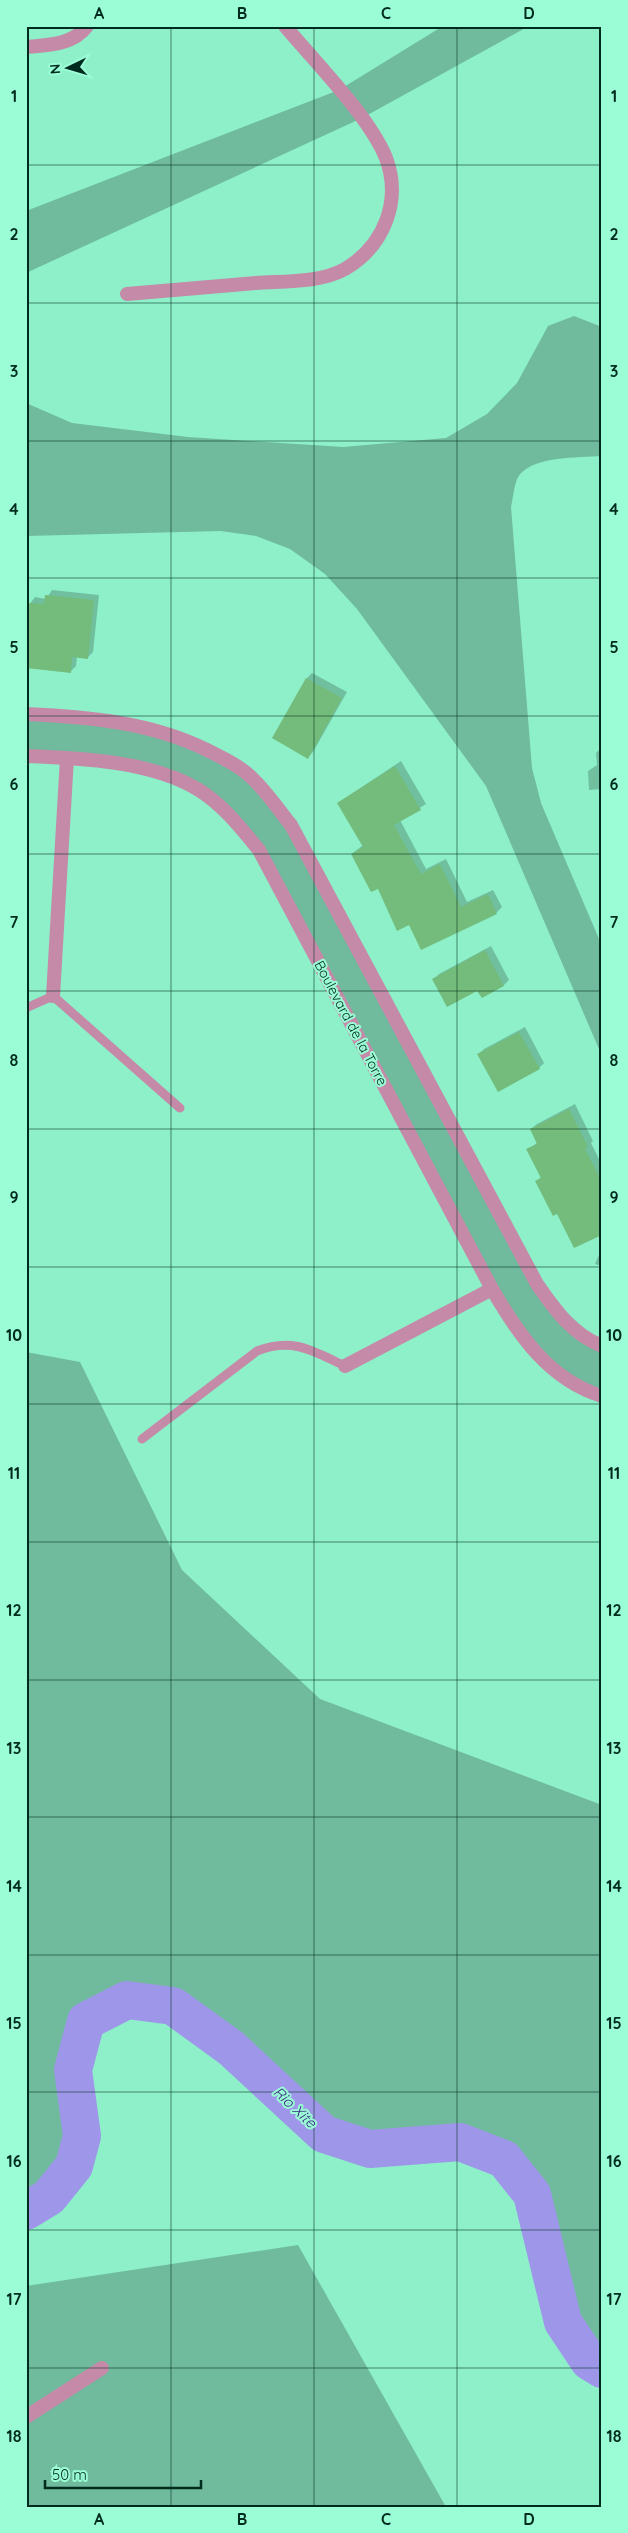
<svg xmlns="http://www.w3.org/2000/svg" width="628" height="2533" viewBox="0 0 628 2533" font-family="Quicksand,sans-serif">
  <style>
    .green { fill: #70ba9d }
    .shadow { fill: #0003 }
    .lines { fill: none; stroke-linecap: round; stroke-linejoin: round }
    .river { stroke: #9e97e9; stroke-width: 38 }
    .building { fill: #73bc7b }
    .service { stroke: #c48aa8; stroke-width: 9 }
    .minor { stroke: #c48aa8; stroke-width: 14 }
    .tertiary { stroke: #c48aa8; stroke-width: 14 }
    .grid { fill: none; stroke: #002c1f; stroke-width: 1; stroke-opacity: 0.55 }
    .labels { text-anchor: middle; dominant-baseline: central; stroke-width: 4; stroke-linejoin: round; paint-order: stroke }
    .street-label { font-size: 14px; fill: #002c1f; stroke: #9bfdd6 }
    .water-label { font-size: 15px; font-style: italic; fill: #371f7e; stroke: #9bfdd6 }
    .neatline { fill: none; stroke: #002c1f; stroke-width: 2 }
    .grid-label { font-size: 16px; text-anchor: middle; font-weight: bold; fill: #002c1f }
  </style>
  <rect width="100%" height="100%" fill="#8df0c9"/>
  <g class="green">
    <path d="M443 26H529L362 118 26 273V211L339 90Z"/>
    <path d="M574 316 602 327V456C579 458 529 455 517 479 514 487 513 498 511 507L532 768 541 803 602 946V1056L486 786 357 609 325 574 290 549 256 536 221 531 26 536V403L72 423 188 437 343 447 446 438 487 414 517 383 548 326Z"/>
    <path d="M26 714 114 720 224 759 270 798 537 1284 602 1346V1396L585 1390 516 1329 259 850 231 817 170 777 26 756Z"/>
    <path d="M26 1352 80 1362 182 1570 320 1699 602 1805V2369L589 2361 563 2322 532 2194 504 2159 460 2142 370 2149 324 2134 231 2048 173 2006 127 2000 86 2021 73 2070 82 2136 74 2166 49 2197 26 2211Z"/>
    <path d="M298 2245 446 2507H26V2286Z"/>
  </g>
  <g class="shadow">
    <path d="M52 590 99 595 93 652 87 658 77 657 76 666 71 671 26 655V604L29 605 35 597 46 599Z"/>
    <path d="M312 673 347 692 313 752 307 757V678Z"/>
    <path d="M602 747V789L589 790 588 771 597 765 596 753Z"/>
    <path d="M401 761 426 804 400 820 426 869 446 859 467 902 493 890 502 907 496 913 409 923 352 854 363 845 338 803Z"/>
    <path d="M491 946 509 980 504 985 478 989 434 979 439 974Z"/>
    <path d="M525 1027 544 1063 539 1068 479 1054 484 1049Z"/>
    <path d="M575 1104 593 1141 591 1143 602 1165V1234L558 1212 537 1181 541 1177 528 1150 538 1142 531 1129 537 1124Z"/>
    <path d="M602 1248V1266L595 1264Z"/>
  </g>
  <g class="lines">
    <path class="river" d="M26 2211 49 2197 74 2166 82 2136 73 2070 86 2021 127 2000 173 2006 231 2048 324 2134 370 2149 460 2142 504 2159 532 2194 563 2322 589 2361 602 2369"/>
  </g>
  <g class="building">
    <path d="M45 595 94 600 88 659 72 657 71 673 26 668V610L28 603 44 604Z"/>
    <path d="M306 678 342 698 308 759 272 738Z"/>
    <path d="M395 766 421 810 394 825 421 874 440 864 461 907 488 894 497 914 421 950 409 925 397 931 378 889 371 892 351 854 363 847 337 803Z"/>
    <path d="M485 950 504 986 482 998 477 991 447 1007 432 979Z"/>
    <path d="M519 1032 540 1069 498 1092 477 1054Z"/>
    <path d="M569 1109 588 1147 585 1149 602 1182V1235L574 1248 557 1214 553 1216 535 1181 541 1178 526 1149 537 1144 530 1129Z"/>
  </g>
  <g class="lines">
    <g class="service">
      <path d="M26 1008 53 996 180 1108"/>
      <path d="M142 1439 257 1351C293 1337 313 1351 345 1366"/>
    </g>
    <g class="minor">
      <path d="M26 47C48 45 73 45 87 26"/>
      <path d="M127 294C170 290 213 287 256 283 284 281 320 283 345 269 384 246 402 201 386 158 369 116 315 62 285 26"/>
      <path d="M53 996 67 758"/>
      <path d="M345 1366 492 1289"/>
      <path d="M26 2417 102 2368"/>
    </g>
    <g class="tertiary">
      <path d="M26 714C89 717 150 722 207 750 223 758 240 766 252 778 267 792 278 809 291 825L537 1284C555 1310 572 1334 602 1346"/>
      <path d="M26 756C80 758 152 761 199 790 223 805 241 828 259 850L492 1289C518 1334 549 1380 602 1396"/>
    </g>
  </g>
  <path class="grid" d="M171 26V2507M314 26V2507M457 26V2507M26 165H602M26 303H602M26 441H602M26 578H602M26 716H602M26 854H602M26 991H602M26 1129H602M26 1267H602M26 1404H602M26 1542H602M26 1680H602M26 1817H602M26 1955H602M26 2092H602M26 2230H602M26 2368H602"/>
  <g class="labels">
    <g class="street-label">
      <text transform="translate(351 1023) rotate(62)">Boulevard de la Torre</text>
    </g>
    <g class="water-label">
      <text transform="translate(295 2107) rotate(43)">Rio Xite</text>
    </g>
  </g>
  <rect width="628" height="2533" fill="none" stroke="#9bfdd6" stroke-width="55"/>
  <g transform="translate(68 68) rotate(265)" stroke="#9bfdd6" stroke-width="4" paint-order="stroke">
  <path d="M0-4L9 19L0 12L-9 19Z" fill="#002c1f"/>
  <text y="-8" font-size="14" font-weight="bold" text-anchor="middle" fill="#002c1f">N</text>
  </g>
  <path d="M45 2480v8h156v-8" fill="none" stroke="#002c1f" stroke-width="2.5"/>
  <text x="52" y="2480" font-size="15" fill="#002c1f" stroke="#9bfdd6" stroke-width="4" paint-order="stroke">50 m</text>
  <rect x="28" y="28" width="572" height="2478" class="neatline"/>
  <g class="grid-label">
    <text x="99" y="19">A</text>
    <text x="242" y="19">B</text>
    <text x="386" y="19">C</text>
    <text x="529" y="19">D</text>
    <text x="14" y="102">1</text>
    <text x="614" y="102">1</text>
    <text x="14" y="240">2</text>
    <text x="614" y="240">2</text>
    <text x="14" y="377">3</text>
    <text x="614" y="377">3</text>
    <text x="14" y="515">4</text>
    <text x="614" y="515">4</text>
    <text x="14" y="653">5</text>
    <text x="614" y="653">5</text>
    <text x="14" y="790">6</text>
    <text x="614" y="790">6</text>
    <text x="14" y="928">7</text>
    <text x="614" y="928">7</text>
    <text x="14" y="1066">8</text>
    <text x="614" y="1066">8</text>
    <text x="14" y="1203">9</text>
    <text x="614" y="1203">9</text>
    <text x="14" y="1341">10</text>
    <text x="614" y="1341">10</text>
    <text x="14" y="1479">11</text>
    <text x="614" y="1479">11</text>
    <text x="14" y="1616">12</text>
    <text x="614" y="1616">12</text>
    <text x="14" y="1754">13</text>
    <text x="614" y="1754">13</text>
    <text x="14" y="1892">14</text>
    <text x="614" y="1892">14</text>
    <text x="14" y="2029">15</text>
    <text x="614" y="2029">15</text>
    <text x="14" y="2167">16</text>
    <text x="614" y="2167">16</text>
    <text x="14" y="2305">17</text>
    <text x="614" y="2305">17</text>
    <text x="14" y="2442">18</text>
    <text x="614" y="2442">18</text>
    <text x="99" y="2525">A</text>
    <text x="242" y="2525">B</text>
    <text x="386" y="2525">C</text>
    <text x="529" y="2525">D</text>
  </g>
</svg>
